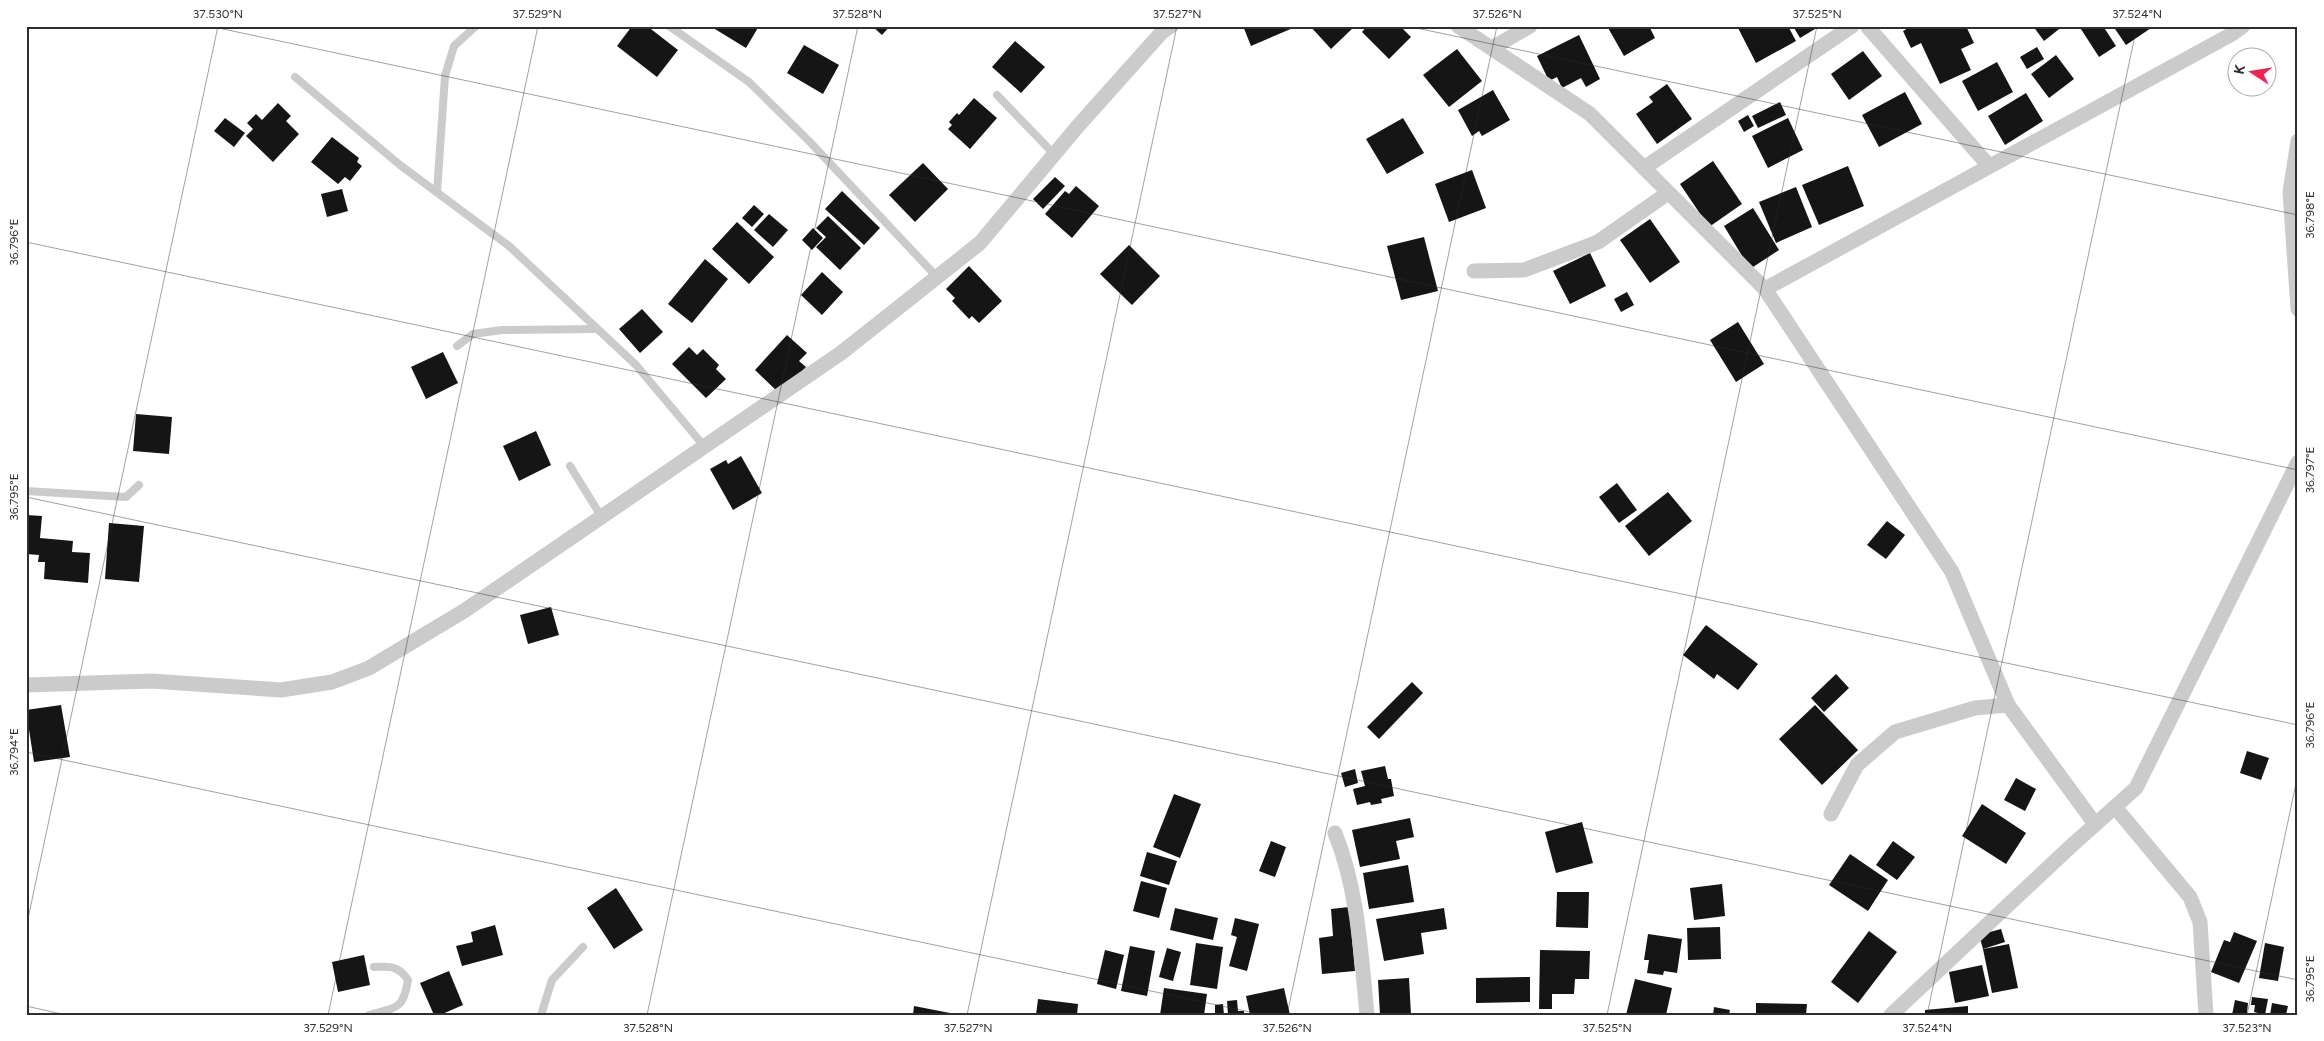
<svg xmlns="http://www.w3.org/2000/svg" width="2324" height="1041" viewBox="0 0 2324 1041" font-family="Figtree,sans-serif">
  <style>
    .building { fill: #151515 }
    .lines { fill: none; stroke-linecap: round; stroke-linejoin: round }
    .service { stroke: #cbcbcb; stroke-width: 8 }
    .minor { stroke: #cbcbcb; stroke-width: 15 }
    .ticks { fill: none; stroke: #2e2e2e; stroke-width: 1; stroke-opacity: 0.45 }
    .neatline { fill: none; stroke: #2e2e2e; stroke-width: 2 }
    .ticks-label { font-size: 12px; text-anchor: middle; fill: #2e2e2e }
  </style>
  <rect width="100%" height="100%" fill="#fff"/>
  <g class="building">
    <path d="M632 26H647L678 50 657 77 617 46Z"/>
    <path d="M710 26H759L746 48Z"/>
    <path d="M872 26H890L882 35Z"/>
    <path d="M1243 26H1292L1293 28 1251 46Z"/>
    <path d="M1310 26H1355L1331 49Z"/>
    <path d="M1367 26H1400L1411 37 1389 59 1362 32Z"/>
    <path d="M1607 26H1649L1655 38 1624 56Z"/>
    <path d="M1737 26H1788L1796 41 1756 63Z"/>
    <path d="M1793 26H1820L1800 38Z"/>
    <path d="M1912 26H1966L1974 43 1961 49 1971 70 1940 84 1921 43 1911 48 1903 31Z"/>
    <path d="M2033 26H2063L2044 41Z"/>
    <path d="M2079 26H2103L2116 46 2099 57Z"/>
    <path d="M2113 26H2154L2126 45Z"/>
    <path d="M1579 35 1600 79 1586 87 1581 78 1562 88 1557 77 1549 81 1537 56Z"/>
    <path d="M1015 41 1045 67 1021 93 992 67Z"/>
    <path d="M804 45 839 65 823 94 787 73Z"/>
    <path d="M2037 47 2044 59 2027 69 2020 57Z"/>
    <path d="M1457 49 1482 81 1449 107 1423 75Z"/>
    <path d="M1863 51 1882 76 1849 100 1831 74Z"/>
    <path d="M2056 55 2074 79 2049 98 2031 74Z"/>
    <path d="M1997 62 2013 92 1978 111 1962 81Z"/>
    <path d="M1667 84 1692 119 1657 144 1636 114 1653 102 1649 97Z"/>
    <path d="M1493 90 1510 120 1482 136 1479 131 1472 136 1458 110Z"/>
    <path d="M1905 92 1922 124 1879 147 1862 115Z"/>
    <path d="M2026 93 2043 121 2005 145 1988 116Z"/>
    <path d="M974 98 997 118 970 149 948 129 952 125 949 122 957 113 959 115Z"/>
    <path d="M1780 102 1786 115 1758 128 1752 116Z"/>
    <path d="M278 103 291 116 286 121 299 134 273 162 246 136 253 129 247 123 256 114 262 120Z"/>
    <path d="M1748 115 1754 126 1744 132 1738 121Z"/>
    <path d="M225 118 245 133 234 147 214 131Z"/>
    <path d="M1403 118 1424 153 1387 174 1366 139Z"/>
    <path d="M1788 118 1803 150 1768 168 1752 136Z"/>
    <path d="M332 137 359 158 357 162 362 166 350 181 345 177 338 184 311 162Z"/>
    <path d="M1713 161 1742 204 1709 227 1680 184Z"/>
    <path d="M923 163 948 189 915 222 889 195Z"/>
    <path d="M1848 166 1864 206 1819 225 1802 185Z"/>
    <path d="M1472 170 1486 208 1449 222 1435 184Z"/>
    <path d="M1055 177 1065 186 1043 209 1033 199Z"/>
    <path d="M1076 186 1099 206 1072 238 1045 214 1065 191 1069 194Z"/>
    <path d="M1796 187 1812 227 1776 243 1759 202Z"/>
    <path d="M342 189 348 211 327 217 321 194Z"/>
    <path d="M842 191 880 228 864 245 825 209Z"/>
    <path d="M754 205 764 214 752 227 742 218Z"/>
    <path d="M1753 208 1779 250 1750 269 1724 226Z"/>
    <path d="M769 214 788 230 773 247 754 230Z"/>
    <path d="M828 216 861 248 840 270 816 247 826 237 816 228Z"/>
    <path d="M1650 219 1680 262 1650 283 1620 240Z"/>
    <path d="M737 222 774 257 749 284 712 249Z"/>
    <path d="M813 228 823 238 812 250 802 240Z"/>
    <path d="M1424 237 1438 291 1401 300 1387 246Z"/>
    <path d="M1129 245 1160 276 1132 305 1100 274Z"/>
    <path d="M1590 253 1606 286 1570 304 1553 271Z"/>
    <path d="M705 259 728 279 692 323 668 304Z"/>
    <path d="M969 266 1002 301 979 323 972 316 969 319 952 301 955 298 946 289Z"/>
    <path d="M822 272 843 292 822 315 801 295Z"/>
    <path d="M1627 292 1634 305 1621 312 1614 299Z"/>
    <path d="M642 309 663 332 640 353 619 329Z"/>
    <path d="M1738 322 1764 364 1736 382 1710 340Z"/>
    <path d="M787 335 807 353 799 361 806 367 780 394 755 370Z"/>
    <path d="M689 347 697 355 703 349 719 365 716 369 726 379 706 398 672 364Z"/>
    <path d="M443 352 458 383 426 399 411 367Z"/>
    <path d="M136 414 172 417 169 454 133 451Z"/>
    <path d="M536 431 551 465 519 481 503 446Z"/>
    <path d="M741 456 762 493 733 510 710 469 726 460 728 464Z"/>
    <path d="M1617 483 1637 510 1619 523 1599 497Z"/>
    <path d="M1668 492 1692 521 1649 556 1625 526Z"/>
    <path d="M26 515 42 516 40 538 73 541 72 552 90 553 88 583 44 579 45 562H38L39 555 26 554Z"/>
    <path d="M1887 521 1905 535 1886 559 1867 545Z"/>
    <path d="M109 523 144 526 139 582 105 579Z"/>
    <path d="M551 607 559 635 528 644 520 615Z"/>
    <path d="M1706 625 1758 664 1738 690 1717 674 1714 679 1683 655Z"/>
    <path d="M1836 674 1849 688 1824 712 1811 698Z"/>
    <path d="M1412 682 1423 693 1379 739 1367 727Z"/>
    <path d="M61 705 70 757 34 762 26 710Z"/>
    <path d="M1815 705 1858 750 1822 785 1779 739Z"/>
    <path d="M2247 751 2269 758 2261 780 2240 773Z"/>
    <path d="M1385 766 1388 779H1391L1394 796 1381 799 1382 803 1371 805 1370 802 1357 805 1353 789 1365 786 1361 771Z"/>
    <path d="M1355 769 1358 783 1345 787 1341 773Z"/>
    <path d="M2016 778 2036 789 2025 811 2004 800Z"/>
    <path d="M1174 794 1201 804 1180 858 1153 847Z"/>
    <path d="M1982 804 2026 833 2006 864 1962 836Z"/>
    <path d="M1410 818 1414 837 1396 841 1400 859 1360 867 1352 830Z"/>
    <path d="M1582 822 1593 863 1556 873 1545 832Z"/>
    <path d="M1271 841 1286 847 1275 877 1259 871Z"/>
    <path d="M1893 841 1915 857 1897 880 1876 865Z"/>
    <path d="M1147 852 1177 861 1169 885 1140 876Z"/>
    <path d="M1850 854 1888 880 1868 911 1829 885Z"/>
    <path d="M1408 865 1414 902 1369 909 1363 873Z"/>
    <path d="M1141 881 1167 888 1159 918 1133 911Z"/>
    <path d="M1722 884 1725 916 1694 920 1690 888Z"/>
    <path d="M616 888 643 930 614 949 587 908Z"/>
    <path d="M1557 892H1589L1588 928 1556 927Z"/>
    <path d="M1349 907 1355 971 1322 974 1319 938 1333 936 1331 909Z"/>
    <path d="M1175 908 1218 918 1213 940 1170 930Z"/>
    <path d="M1444 908 1447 929 1421 933 1424 954 1384 961 1376 919Z"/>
    <path d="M1235 918 1259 924 1247 971 1229 966 1237 937 1231 935Z"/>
    <path d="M495 925 503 955 462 966 456 946 473 942 471 932Z"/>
    <path d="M1720 927 1721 959 1688 960 1687 928Z"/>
    <path d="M2001 929 2005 942 1983 949 1979 935Z"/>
    <path d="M1869 931 1897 952 1858 1003 1831 982Z"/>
    <path d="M2234 932 2257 941 2239 983 2211 972 2224 940 2230 942Z"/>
    <path d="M1648 934 1682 939 1677 973 1664 971 1663 975 1647 973 1649 960H1644Z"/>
    <path d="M1196 943 1223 947 1217 989 1190 985Z"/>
    <path d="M2265 943 2284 947 2278 981 2259 978Z"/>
    <path d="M2009 944 2018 988 1992 993 1983 949Z"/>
    <path d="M1130 946 1155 951 1147 996 1121 991Z"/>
    <path d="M1167 948 1181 952 1173 981 1159 977Z"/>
    <path d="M1105 950 1124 955 1116 989 1097 984Z"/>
    <path d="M1540 950 1590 951 1589 979H1575L1574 994H1552V1009H1539Z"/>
    <path d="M364 955 370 985 338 992 332 962Z"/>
    <path d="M1982 965 1989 996 1955 1003 1949 972Z"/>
    <path d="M449 971 463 1005 440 1015H434L420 983Z"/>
    <path d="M1530 977V1002L1476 1003V978Z"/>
    <path d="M1409 978 1411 1015H1380L1378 980Z"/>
    <path d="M1635 979 1672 988 1666 1015H1626Z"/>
    <path d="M1164 988 1207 994 1204 1015H1160Z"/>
    <path d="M1284 988 1290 1015H1250L1246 996Z"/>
    <path d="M2252 997 2268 999 2265 1015 2254 1012 2255 1005H2251Z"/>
    <path d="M1038 999 1078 1004 1077 1015H1036Z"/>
    <path d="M1237 1000 1238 1011H1244V1015H1228L1227 1001Z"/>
    <path d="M2235 1000 2248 1003 2247 1013 2252 1015H2232Z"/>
    <path d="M1756 1003 1807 1004 1806 1015H1756Z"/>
    <path d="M2272 1003 2288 1006 2286 1015H2270Z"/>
    <path d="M1223 1004 1224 1015H1215V1005Z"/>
    <path d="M914 1006 955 1014V1015H913Z"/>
    <path d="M1968 1006V1015H1925V1010Z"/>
    <path d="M1714 1007 1730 1010 1729 1015H1713Z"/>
  </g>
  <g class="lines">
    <g class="service">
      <path d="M669 26 749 82 809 141 937 277"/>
      <path d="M295 77 400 165 509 246 636 365 704 446"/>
      <path d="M997 95 1054 154"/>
      <path d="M437 192 445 76 454 46 476 26"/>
      <path d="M457 346 473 334 502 330 597 329"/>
      <path d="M570 466 601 516"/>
      <path d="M26 491 126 497 139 485"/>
      <path d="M369 1015C396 1007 403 1011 408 980 399 966 390 966 374 967"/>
      <path d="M541 1015 552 980 583 947"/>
    </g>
    <g class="minor">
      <path d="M1458 26 1590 114 1765 289 1952 572 2008 705 2095 824"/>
      <path d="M1867 26 1989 166"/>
      <path d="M1492 48 1530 26"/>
      <path d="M2298 141 2290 192 2298 309"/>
      <path d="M1644 168 1852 26"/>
      <path d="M1474 271 1524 270 1598 242 1668 193"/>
      <path d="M1765 289 2232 34 2243 26"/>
      <path d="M26 685 152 681 281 690 332 682 369 668 464 611 841 353 980 243 1078 126 1162 32 1171 26"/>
      <path d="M2115 807 2190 897 2200 922 2206 1015"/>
      <path d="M1831 814 1857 765 1895 732 1975 708 2008 705"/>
      <path d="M1335 833C1358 890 1361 954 1367 1015"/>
      <path d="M1891 1015 2070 847 2136 788 2298 462"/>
    </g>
  </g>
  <path class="ticks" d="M209 26 2298 470M1407 26 2298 215M26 242 2298 725M26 497 2298 980M26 752 1264 1015M26 928 218 26M26 1006 66 1015M328 1015 538 26M647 1015 858 26M967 1015 1177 26M1287 1015 1497 26M1607 1015 1817 26M1927 1015 2137 26M2247 1015 2298 774"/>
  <rect width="2324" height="1041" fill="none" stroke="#ffffff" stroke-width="55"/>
  <g transform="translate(2252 72) rotate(282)"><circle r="24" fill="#ffffff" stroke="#ababab"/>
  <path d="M0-4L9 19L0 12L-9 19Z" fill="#f52052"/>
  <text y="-8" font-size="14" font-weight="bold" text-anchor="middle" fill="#2e2e2e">K</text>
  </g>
  <rect x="28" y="28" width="2268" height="986" class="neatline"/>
  <g class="ticks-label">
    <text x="218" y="18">37.530°N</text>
    <text x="537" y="18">37.529°N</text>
    <text x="857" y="18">37.528°N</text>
    <text x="1177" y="18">37.527°N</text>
    <text x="1497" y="18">37.526°N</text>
    <text x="1817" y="18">37.525°N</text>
    <text x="2137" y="18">37.524°N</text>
    <text transform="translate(2310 215) rotate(-90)" y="4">36.798°E</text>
    <text transform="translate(14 242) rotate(-90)" y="4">36.796°E</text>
    <text transform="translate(2310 470) rotate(-90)" y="4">36.797°E</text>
    <text transform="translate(14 497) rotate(-90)" y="4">36.795°E</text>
    <text transform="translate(2310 725) rotate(-90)" y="4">36.796°E</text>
    <text transform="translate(14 752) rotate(-90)" y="4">36.794°E</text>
    <text transform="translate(2310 979) rotate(-90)" y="4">36.795°E</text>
    <text x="328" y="1032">37.529°N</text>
    <text x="648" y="1032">37.528°N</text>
    <text x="968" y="1032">37.527°N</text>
    <text x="1287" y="1032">37.526°N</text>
    <text x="1607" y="1032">37.525°N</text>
    <text x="1927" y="1032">37.524°N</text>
    <text x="2247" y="1032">37.523°N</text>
  </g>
</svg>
